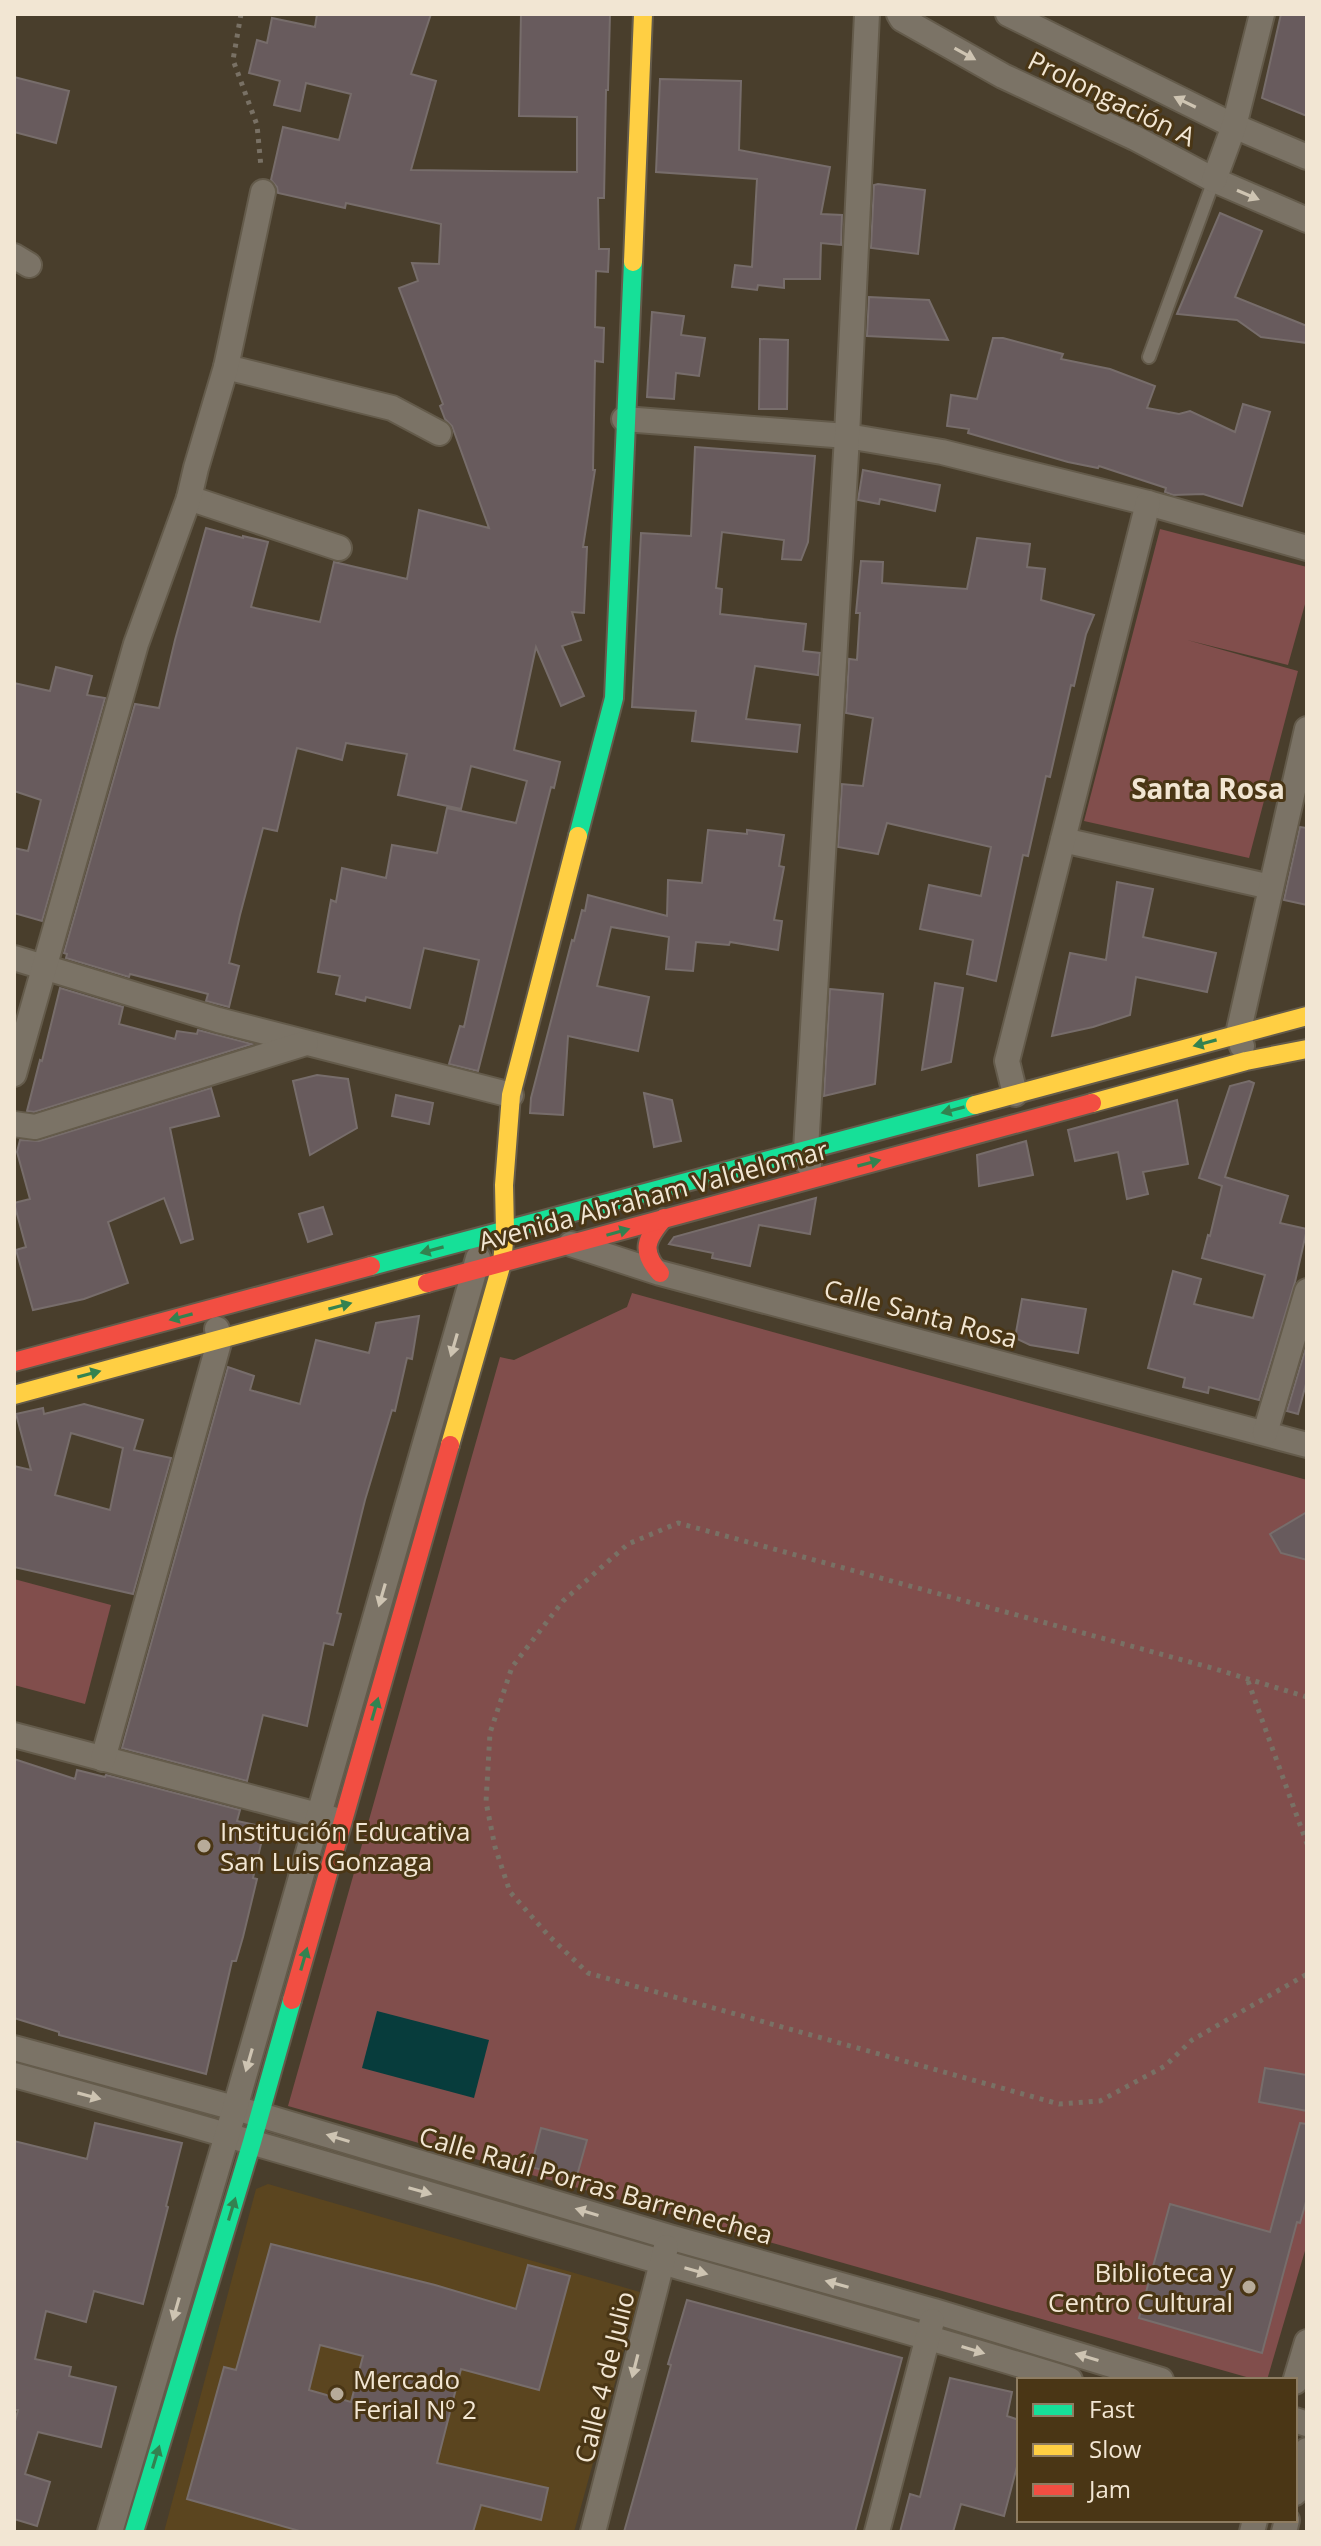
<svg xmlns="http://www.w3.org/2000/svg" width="1321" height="2546" viewBox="0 0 1321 2546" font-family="'Open Sans',sans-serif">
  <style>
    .built { fill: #5b451f }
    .green { fill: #814e4c }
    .water { fill: #073c3c }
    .building { fill: #685b5d; stroke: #776d6b; stroke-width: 2; fill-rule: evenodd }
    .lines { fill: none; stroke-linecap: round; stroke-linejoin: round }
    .lane-casing { stroke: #645b4b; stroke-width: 16 }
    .street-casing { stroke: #645b4b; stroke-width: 28 }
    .fast-casing { stroke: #645b4b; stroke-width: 22 }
    .slow-casing { stroke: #645b4b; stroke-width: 22 }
    .jam-casing { stroke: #645b4b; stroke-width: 22 }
    .path { stroke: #797165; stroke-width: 5; stroke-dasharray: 4 6; stroke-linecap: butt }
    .lane { stroke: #7b7366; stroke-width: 12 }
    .street { stroke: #7b7366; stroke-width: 24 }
    .fast { stroke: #16e098; stroke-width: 18 }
    .slow { stroke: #ffcf43; stroke-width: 18 }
    .jam { stroke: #f24e42; stroke-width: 18 }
    .oneway { fill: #cec4b2 }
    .oneway2 { fill: #338250 }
    .poi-dot { fill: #b7ab99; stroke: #4a3615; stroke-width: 3 }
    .labels { text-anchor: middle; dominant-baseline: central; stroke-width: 6; stroke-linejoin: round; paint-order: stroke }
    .street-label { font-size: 26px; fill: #f2e6d3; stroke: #4a3615 }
    .poi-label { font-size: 26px; fill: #f2e6d3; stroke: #4a3615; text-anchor: start }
    .neighbourhood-label { font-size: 28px; font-weight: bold; fill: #f2e6d3; stroke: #4a3615 }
  </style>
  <rect width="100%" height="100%" fill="#493e2c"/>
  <path class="built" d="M268 2184 640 2292 574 2532H164L256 2189Z"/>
  <g class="green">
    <path d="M1160 529 1307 567V597L1288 665 1187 640 1298 671 1249 858 1084 821Z"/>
    <path d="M632 1293 1307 1480V2244L1267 2380H1257L288 2106 500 1357 514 1360 627 1307Z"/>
    <path d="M14 1579 111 1605 85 1704 14 1685Z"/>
  </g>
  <path class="water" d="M377 2011 489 2040 474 2098 362 2068Z"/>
  <g class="building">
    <path d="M317 14H431L411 74 436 81 411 170 577 172V117L519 116 521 14H610L608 90H606L604 198H598L599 249H609L608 272 596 271 595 327 604 328 603 362 595 361 593 470H595L583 547H587L584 613 572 612 581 640 562 646 584 696 561 706 536 647 514 750 560 762 554 788 551 787 478 1071 449 1064 460 1026 464 1027 479 960 424 948 410 1008 366 997 365 1001 336 994 340 976 318 972 331 900 336 902 342 868 386 878 392 845 437 853 447 808 516 823 527 781 471 766 461 809 398 795 407 754 346 743 342 760 297 748 277 831 263 828 240 915 229 963 239 966 229 1007 206 1001 208 994 130 974 129 977 66 958 67 954 64 953 135 704 159 708 175 640 206 528 243 538V536L268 542 251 607 320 622 334 562 407 579 419 510 489 528 452 426 445 419 440 406 443 404 399 288 418 281 412 263 439 264 441 224 346 203 345 208 278 193 277 187 271 180 283 127 339 140 351 94 306 83 300 111 274 105 280 81 249 73 257 40 267 43 272 18 315 27Z"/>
    <path d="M1281 14H1307V116L1262 98Z"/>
    <path d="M14 77 69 91 56 143 14 132Z"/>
    <path d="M660 79 741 81 739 150 830 167 821 214 842 215 841 245 821 243 820 279H784V288L758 285 757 290 732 287 735 265 752 267 757 179 656 172Z"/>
    <path d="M878 184 925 190 918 254 871 248 874 185Z"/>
    <path d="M1220 213 1262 231 1235 297 1307 326V343L1261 337 1237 320 1177 314Z"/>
    <path d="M869 297 929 300 948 340 867 336Z"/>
    <path d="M652 312 684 316 681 335 705 338 699 376 676 373 674 399 647 397Z"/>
    <path d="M993 338H1003L1063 354 1061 359 1110 369 1155 386 1147 408 1179 414 1190 411 1235 432 1243 404 1270 412 1242 506 1203 494 1173 495 1165 492 1166 488 1099 466 1098 468 1068 462 968 433 969 429 947 426 951 395 977 399Z"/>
    <path d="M760 339 788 340 787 409H759Z"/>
    <path d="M695 447 815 456 808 542 801 560 782 559 784 540 722 532 716 588 722 589 720 614 806 624 803 651 820 653 818 675 755 666 746 719 800 725 797 752 692 741 696 711 632 707 641 533 691 536Z"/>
    <path d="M863 470 940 485 935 511 880 499 879 504 858 500Z"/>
    <path d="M977 538 1030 544 1027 567 1045 569 1041 600 1094 615 1086 634 1074 686 1071 685 1050 777 1046 776 1028 856 1023 855 996 981 967 974 973 940 920 929 929 885 981 896 991 847 887 823 878 854 838 847 842 784 863 786 873 718 846 713 849 659 857 660 860 613H856L861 561 883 562 882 583 967 589Z"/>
    <path d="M56 667 92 676 87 695 105 698 42 921 14 913V848L28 851 41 800 14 791V683L50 691Z"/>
    <path d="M1300 827 1307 828V905L1284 900Z"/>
    <path d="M708 830 747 834V830L784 835 779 866 784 867 774 920 782 921 778 950 730 942 729 945 696 942 693 971 666 969 669 937 611 927 597 986 649 997 638 1051 568 1036 563 1115 530 1113 531 1098 572 940 574 941 582 910 585 911 588 895 667 916 668 880 702 883Z"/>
    <path d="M1117 882 1153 889 1143 937 1216 953 1207 992 1136 977 1130 1015 1093 1027 1052 1036 1070 953 1106 960Z"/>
    <path d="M935 983 963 988 951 1062 922 1070Z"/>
    <path d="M60 988 123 1007 119 1024 175 1039 177 1031 197 1034 198 1030 252 1044 34 1112 27 1111 40 1060 42 1061Z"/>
    <path d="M830 989 883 994 875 1084 824 1096Z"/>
    <path d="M317 1075 348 1079 357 1128 310 1155 293 1081Z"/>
    <path d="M1249 1081 1254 1083 1225 1177 1288 1196 1280 1223 1307 1229 1295 1282 1259 1400 1209 1387 1208 1393 1183 1387 1185 1378 1148 1368 1173 1271 1201 1279 1194 1304 1253 1318 1265 1275 1202 1258 1208 1235 1210 1236 1222 1186 1199 1178 1230 1086Z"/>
    <path d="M211 1088 219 1116 170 1128 193 1239 181 1243 164 1198 108 1222 128 1283 84 1299 33 1310 16 1250 26 1247 14 1203 30 1199 17 1152 20 1140 39 1141Z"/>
    <path d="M644 1093 672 1100 681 1141 654 1147Z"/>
    <path d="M396 1095 433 1103 429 1124 392 1116Z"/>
    <path d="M1177 1100 1188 1164 1143 1172 1148 1194 1127 1199 1118 1152 1075 1161 1068 1130Z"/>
    <path d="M1026 1141 1033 1175 979 1186 977 1155Z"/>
    <path d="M816 1198 810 1234 759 1225 750 1266 712 1258 713 1253 669 1244 674 1237Z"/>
    <path d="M323 1207 332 1234 308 1242 299 1214Z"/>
    <path d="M1022 1299 1086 1309 1078 1353 1030 1345 1015 1338Z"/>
    <path d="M419 1316 412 1359 407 1358 395 1411 392 1410 365 1500 337 1613 341 1614 333 1645 324 1643 307 1726 263 1715 247 1781 122 1748 228 1367 254 1376 250 1390 300 1404 316 1340 369 1353 376 1323Z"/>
    <path d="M1307 1344V1380L1298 1414 1287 1411Z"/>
    <path d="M84 1404 143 1420 134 1450 171 1458 133 1594 14 1567V1466L31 1470 16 1414 43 1408 44 1414ZM71 1433 123 1448 110 1510 55 1495Z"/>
    <path d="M1307 1512V1560L1281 1553 1270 1534Z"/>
    <path d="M14 1759 75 1779 77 1770 105 1777 106 1775 240 1810 237 1821 265 1827 253 1878 257 1879 243 1937 236 1961H232L206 2074 59 2035V2032L14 2018Z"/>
    <path d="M1265 2068 1307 2075V2111L1259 2102Z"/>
    <path d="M95 2123 182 2143 166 2206 168 2207 143 2304 94 2291 86 2322 46 2311 35 2359 71 2367 69 2376 116 2387 101 2447 38 2432 25 2474 50 2482 37 2526 14 2519V2425L18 2410H14V2141L87 2159Z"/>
    <path d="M1300 2123 1307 2124V2198L1300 2223 1297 2222 1262 2353 1139 2318 1170 2204 1270 2232Z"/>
    <path d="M541 2128 587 2140 576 2179 531 2167Z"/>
    <path d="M271 2244 435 2285 516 2309 528 2265 570 2276 539 2390 461 2369 437 2463 548 2488 541 2520 481 2505 473 2532H303L187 2499 224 2367 236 2370ZM320 2345 363 2356 351 2402 309 2390Z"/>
    <path d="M687 2300 902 2358 855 2532H624L671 2365 668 2364Z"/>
    <path d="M950 2378 1012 2392 1007 2416 1019 2420V2459L1004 2516 961 2504 953 2532H900L910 2494 920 2497Z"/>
  </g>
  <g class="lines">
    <g class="lane-casing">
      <path id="lane" d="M1149 357 1214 180"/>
    </g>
    <g class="street-casing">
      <g id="street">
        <path d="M899 14 902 19 1003 76 1135 138 1214 180 1307 220"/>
        <path d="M1008 14 1234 126 1307 157"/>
        <path d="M1214 180 1234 126 1262 14"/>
        <path d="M14 256 29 265"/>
        <path d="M226 367 392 408 439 433"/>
        <path d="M624 419 847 436 942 452 1148 503 1307 548"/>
        <path d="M189 498 339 548"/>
        <path d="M1063 840 1271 887"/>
        <path d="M14 958 218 1020 511 1095"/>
        <path d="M1242 1046 1238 1034 1307 729"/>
        <path d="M14 1074 136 644 189 498 196 468 226 367 263 192"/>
        <path d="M1015 1094 1007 1061 1148 503"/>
        <path d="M14 1124 35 1127 306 1043"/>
        <path d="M809 1165 806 1150 847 436 867 14"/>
        <path d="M571 1244 660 1273 1307 1445"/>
        <path d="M1265 1433 1307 1291"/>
        <path d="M14 1735 333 1819"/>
        <path d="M103 1759 220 1339 217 1329"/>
        <path d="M14 2048 260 2115 669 2237 934 2311 1161 2380"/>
        <path d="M14 2075C230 2134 444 2199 658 2261 796 2300 934 2338 1070 2380"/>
        <path d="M1295 2382 1307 2342"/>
        <path d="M1295 2420 1307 2424"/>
        <path d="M1295 2493 1307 2450"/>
        <path d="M110 2532 235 2108 478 1258"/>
        <path d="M593 2532 666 2247"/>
        <path d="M877 2532 932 2321"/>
        <path d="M1252 2532 1255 2520"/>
        <path d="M1284 2532 1287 2520"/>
      </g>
    </g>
    <g class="fast-casing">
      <g id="fast">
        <path d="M578 836 614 698 633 262"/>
        <path d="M371 1266 975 1105"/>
        <path d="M134 2532 252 2142 292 2000"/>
      </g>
    </g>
    <g class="slow-casing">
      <g id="slow">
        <path d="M633 262 643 14"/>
        <path d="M1092 1103 1246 1061 1307 1049"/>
        <path d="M975 1105 1307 1016"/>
        <path d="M14 1395 427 1283"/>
        <path d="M450 1445 502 1263 505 1231 504 1185 511 1095 578 836"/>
      </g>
    </g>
    <g class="jam-casing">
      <g id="jam">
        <path d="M660 1273C640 1251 646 1239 664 1218"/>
        <path d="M427 1283 1092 1103"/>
        <path d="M14 1362 371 1266"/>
        <path d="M292 2000 450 1445"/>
      </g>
    </g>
    <g class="path">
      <path d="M241 14 233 60 257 125 261 167"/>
      <path d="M1248 1681 1307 1844"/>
      <path d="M1307 1697 1212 1668 678 1523 628 1544 563 1601 512 1667 490 1733 486 1802 495 1847 510 1892 549 1936 588 1973 1059 2104 1100 2101 1165 2066 1192 2040 1307 1974"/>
    </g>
    <use href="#lane" class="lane"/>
    <use href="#street" class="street"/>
    <use href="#fast" class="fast"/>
    <use href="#slow" class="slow"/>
    <use href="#jam" class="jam"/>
  </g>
  <defs><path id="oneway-solid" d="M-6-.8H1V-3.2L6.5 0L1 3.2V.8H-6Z" transform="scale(2)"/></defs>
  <g class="oneway">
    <use href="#oneway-solid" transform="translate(965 54) rotate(29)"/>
    <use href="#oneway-solid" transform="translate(1185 102) rotate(-154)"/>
    <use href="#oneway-solid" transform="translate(1248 195) rotate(23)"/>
    <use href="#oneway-solid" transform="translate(454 1345) rotate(106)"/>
    <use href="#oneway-solid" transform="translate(382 1595) rotate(106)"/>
    <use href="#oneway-solid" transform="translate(249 2060) rotate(106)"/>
    <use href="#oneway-solid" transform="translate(89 2096) rotate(15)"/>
    <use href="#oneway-solid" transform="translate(338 2138) rotate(-163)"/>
    <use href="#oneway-solid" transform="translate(420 2191) rotate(16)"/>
    <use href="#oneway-solid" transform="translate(587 2212) rotate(-163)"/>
    <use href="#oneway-solid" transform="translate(696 2271) rotate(16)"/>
    <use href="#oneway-solid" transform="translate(837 2284) rotate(-164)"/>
    <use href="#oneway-solid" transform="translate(176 2309) rotate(106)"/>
    <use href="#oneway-solid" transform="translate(973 2350) rotate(17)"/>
    <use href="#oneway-solid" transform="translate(1087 2357) rotate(-163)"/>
    <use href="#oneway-solid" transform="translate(635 2366) rotate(104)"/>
  </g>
  <g class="oneway2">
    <use href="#oneway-solid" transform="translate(1205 1043) rotate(165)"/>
    <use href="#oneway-solid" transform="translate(953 1110) rotate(165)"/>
    <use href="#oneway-solid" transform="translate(869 1163) rotate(-15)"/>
    <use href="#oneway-solid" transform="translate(618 1232) rotate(-16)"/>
    <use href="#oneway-solid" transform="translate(432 1250) rotate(165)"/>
    <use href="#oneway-solid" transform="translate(340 1306) rotate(-15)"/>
    <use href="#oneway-solid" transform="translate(181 1317) rotate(165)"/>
    <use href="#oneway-solid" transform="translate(89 1374) rotate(-15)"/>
    <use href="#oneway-solid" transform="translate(375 1709) rotate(-74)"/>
    <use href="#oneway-solid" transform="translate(304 1959) rotate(-74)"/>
    <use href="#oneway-solid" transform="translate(232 2209) rotate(-73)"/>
    <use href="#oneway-solid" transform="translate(156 2457) rotate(-73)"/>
  </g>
  <g class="poi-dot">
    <circle cx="204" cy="1846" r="8"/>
    <circle cx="1249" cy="2287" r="8"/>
    <circle cx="337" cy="2394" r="8"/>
  </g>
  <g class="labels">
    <g class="street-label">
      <text transform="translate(1112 98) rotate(26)">Prolongación A</text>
      <text transform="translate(653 1195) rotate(-15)">Avenida Abraham Valdelomar</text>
      <text transform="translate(921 1313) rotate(15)">Calle Santa Rosa</text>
      <text transform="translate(596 2185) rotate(16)">Calle Raúl Porras Barrenechea</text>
      <text transform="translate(604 2377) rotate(-76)">Calle 4 de Julio</text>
    </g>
    <g class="poi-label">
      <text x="220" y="1831">Institución Educativa<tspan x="220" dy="30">San Luis Gonzaga</tspan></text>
      <text x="1233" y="2272" text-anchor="end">Biblioteca y<tspan x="1233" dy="30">Centro Cultural</tspan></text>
      <text x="353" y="2379">Mercado<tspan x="353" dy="30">Ferial Nº 2</tspan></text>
    </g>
    <g class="neighbourhood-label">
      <text x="1208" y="788">Santa Rosa</text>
    </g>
  </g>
  <rect width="1321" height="2546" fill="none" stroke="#f2e6d3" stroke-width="32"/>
  <rect x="1017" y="2378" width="280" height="144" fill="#4a3615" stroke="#8d7c61" stroke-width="2"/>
  <rect x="1033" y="2404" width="40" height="12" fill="#16e098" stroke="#8d7c61" stroke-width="2"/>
  <text x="1089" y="2418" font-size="24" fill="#f2e6d3">Fast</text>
  <rect x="1033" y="2444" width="40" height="12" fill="#ffcf43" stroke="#8d7c61" stroke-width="2"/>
  <text x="1089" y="2458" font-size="24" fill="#f2e6d3">Slow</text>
  <rect x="1033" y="2484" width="40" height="12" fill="#f24e42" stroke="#8d7c61" stroke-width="2"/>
  <text x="1089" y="2498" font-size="24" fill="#f2e6d3">Jam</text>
</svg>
